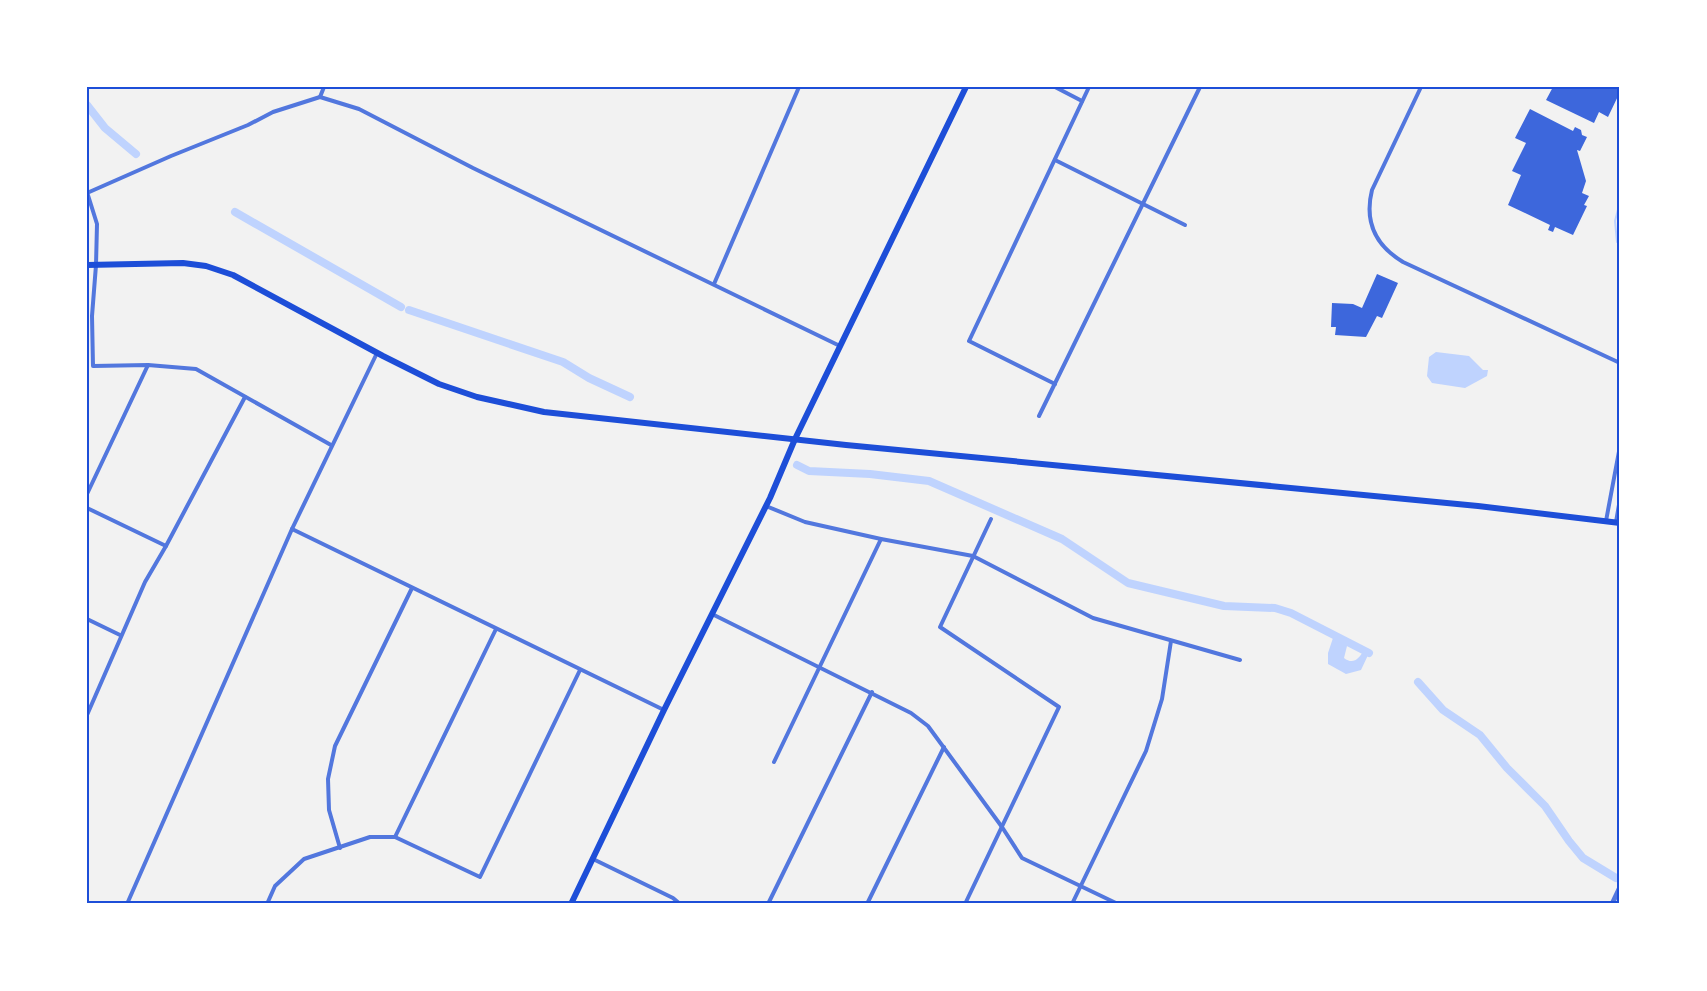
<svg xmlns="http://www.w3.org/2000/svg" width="1707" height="991" viewBox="0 0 1707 991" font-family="'Space Grotesk',sans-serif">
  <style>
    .water { fill: #bfd3fe }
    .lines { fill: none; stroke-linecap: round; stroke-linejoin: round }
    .stream { stroke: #bfd3fe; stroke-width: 2 }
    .canal { stroke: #bfd3fe; stroke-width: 8 }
    .building { fill: #3d67dc }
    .minor { stroke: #5277de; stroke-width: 4 }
    .tertiary { stroke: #5277de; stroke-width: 5 }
    .secondary { stroke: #1d4ed8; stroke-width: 6 }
    .neatline { fill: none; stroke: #1d4ed8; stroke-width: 2 }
  </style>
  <rect width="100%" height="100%" fill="#f2f2f2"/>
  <g class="water">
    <path d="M1436 352 1469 356 1483 370H1488L1487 376 1465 388 1432 383 1427 376 1429 357Z"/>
    <path d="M1334 635 1348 642 1344 658C1353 665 1359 659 1364 650L1369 653 1361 670 1346 674 1328 664V653Z"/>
  </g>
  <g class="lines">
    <path class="stream" d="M1617 242 1615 221 1620 202"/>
    <g class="canal">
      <path d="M87 105 105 128 136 154"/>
      <path d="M235 212 401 307"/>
      <path d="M409 310 563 362 589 378 630 397"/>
      <path d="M797 465 809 471 870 474 929 481 1062 539 1128 583 1224 606 1275 608 1291 613 1369 653"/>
      <path d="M1418 682 1443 710 1480 735 1507 768 1545 806 1569 841 1583 858 1616 878"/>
    </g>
  </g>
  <g class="building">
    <path d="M1553 87H1620V92L1608 117 1599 112 1594 123 1546 100Z"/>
    <path d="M1530 109 1573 131 1575 127 1581 130 1582 135 1587 137 1580 151 1577 150 1586 181 1582 193 1589 196 1584 205 1587 206 1573 235 1555 227 1553 232 1548 230 1550 225 1508 205 1521 175 1512 171 1526 143 1515 138Z"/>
    <path d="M1377 274 1398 283 1382 318 1377 316 1366 337 1335 335 1336 327H1331L1332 303 1353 304 1362 308Z"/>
  </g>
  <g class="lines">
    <g class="minor">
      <path d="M1055 87 1082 101"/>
      <path d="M1421 87 1372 190C1364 222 1375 245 1403 262L1620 363"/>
      <path d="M320 97 324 87"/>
      <path d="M1055 160 1185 225"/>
      <path d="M87 192 97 224 96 265 92 316 93 366 148 365 196 369 331 445"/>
      <path d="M87 193 171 156 248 125 273 112 320 97 359 109 473 168 840 346"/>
      <path d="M714 284 799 87"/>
      <path d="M1055 384 969 341 1089 87"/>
      <path d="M1039 416 1200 87"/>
      <path d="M87 494 148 365"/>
      <path d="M766 506 805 522 881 539 973 556 1093 618 1240 660"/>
      <path d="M87 508 166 546"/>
      <path d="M1606 521 1620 446"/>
      <path d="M1616 522 1620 499"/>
      <path d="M292 529 664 710"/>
      <path d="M712 614 911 713 928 726 1002 827 1022 858 1118 904"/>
      <path d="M87 619 120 635"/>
      <path d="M87 715 145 582 166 546 245 397"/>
      <path d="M774 762 881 539"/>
      <path d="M395 837 496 629"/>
      <path d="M340 848 329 810 328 779 335 746 412 588"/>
      <path d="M593 859 673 898 680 904"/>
      <path d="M127 904 292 529 377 353"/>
      <path d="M267 904 275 886 304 859 370 837H395L480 877 580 670"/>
      <path d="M768 904 872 692"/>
      <path d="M867 904 944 747"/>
      <path d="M965 904 1059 707 940 627 991 519"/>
      <path d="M1072 904 1146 751 1162 699 1171 641"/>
    </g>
    <path class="tertiary" d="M1612 904 1620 887"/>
    <g class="secondary">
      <path d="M87 265 183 263 206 266 233 275 383 356 439 384 477 397 544 412 846 445 1478 506 1620 523"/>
      <path d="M571 904 664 710 770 498 795 439 966 87"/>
    </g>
  </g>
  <rect width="1707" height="991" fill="none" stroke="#ffffff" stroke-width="177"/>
  <rect x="88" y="88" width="1530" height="814" class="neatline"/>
</svg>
